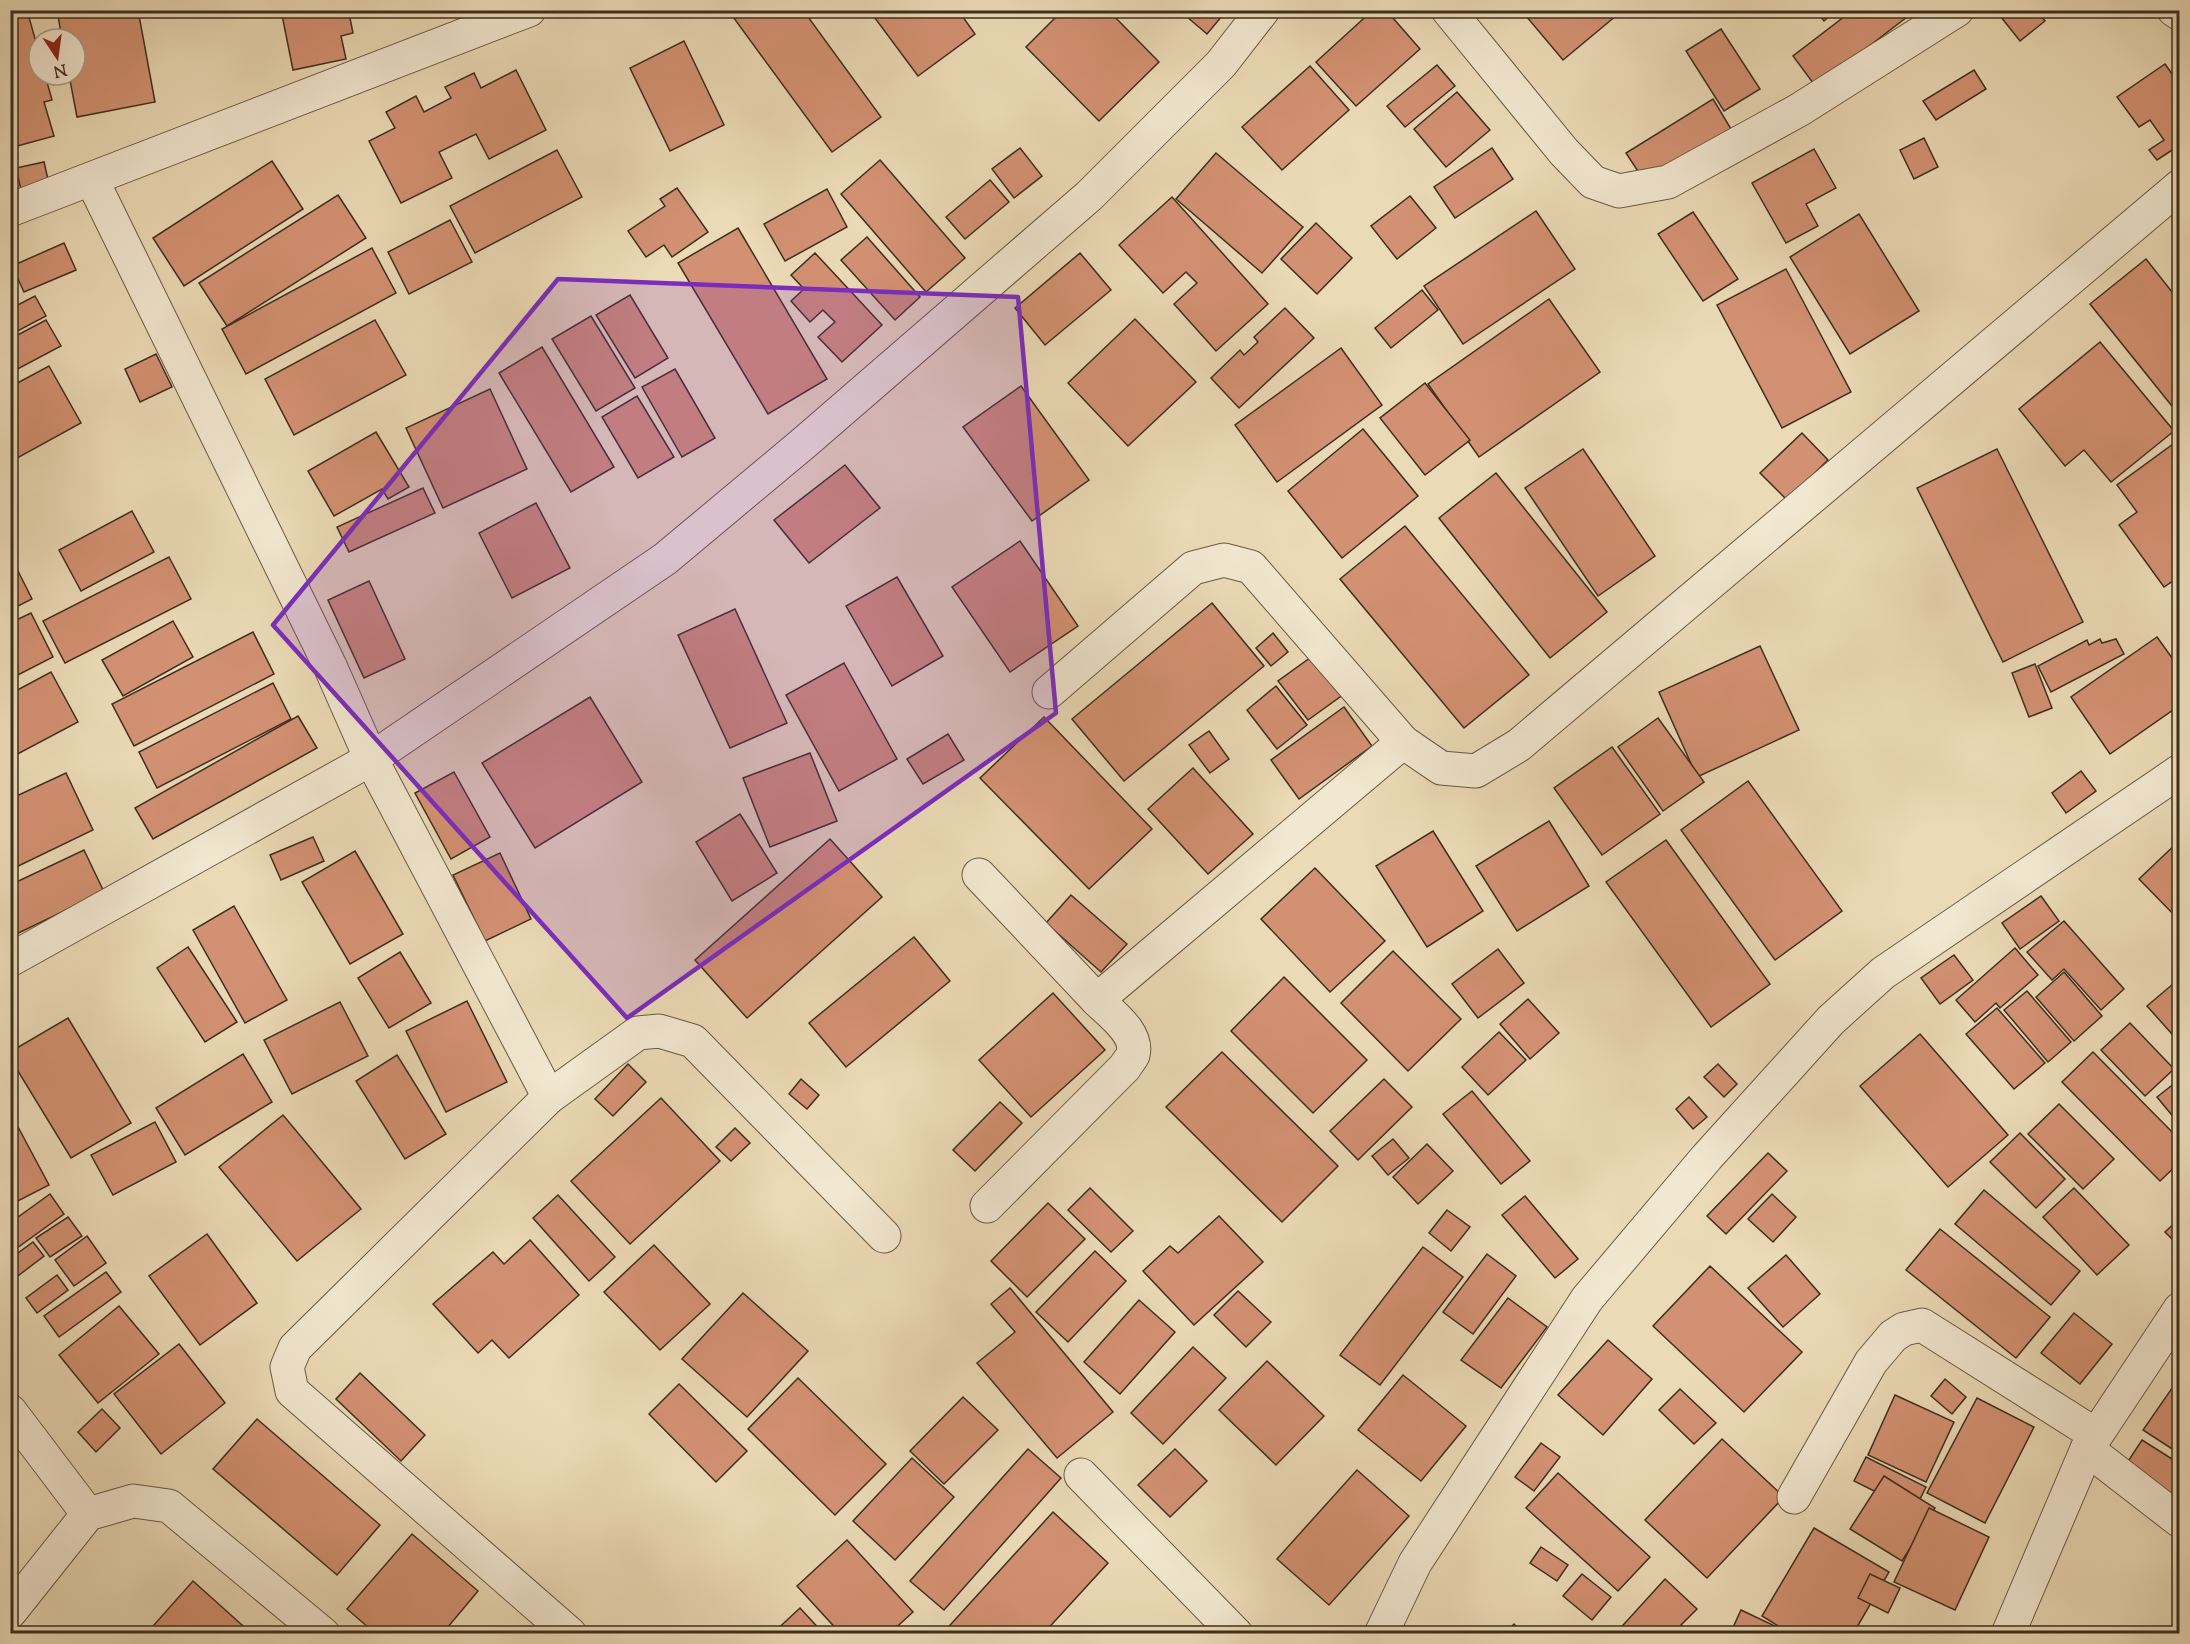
<svg xmlns="http://www.w3.org/2000/svg" width="2190" height="1644" viewBox="0 0 2190 1644" font-family="'Sorts Mill Goudy',serif">
  <style>
    .building { fill: #d39173; stroke: #3d2f1e; stroke-width: 1.5 }
    .lines { fill: none; stroke-linecap: round; stroke-linejoin: round }
    .minor-casing { stroke: #685a44; stroke-width: 35 }
    .minor { stroke: #f2e7d0; stroke-width: 33 }
    .marked { fill: #7b2cbf; fill-opacity: 0.2; stroke: #7b2cbf; stroke-width: 4.5; stroke-linejoin: round }
  </style>
  <rect width="100%" height="100%" fill="#ebdab6"/>
  <filter id="stains"><feTurbulence type="fractalNoise" baseFrequency=".00333" numOctaves="4"/><feColorMatrix values="0 0 0 0 .2 0 0 0 0 .09 0 0 0 0 .02 0 0 0 .5 -.17"/></filter>
  <radialGradient id="worn" r=".72"><stop offset=".6" stop-color="#630" stop-opacity="0"/><stop offset="1" stop-color="#630" stop-opacity=".3"/></radialGradient>
  <g class="building">
    <path d="M10 10H27L39 53V75H45L52 100 44 102 54 136 10 148V71L16 70 10 52Z"/>
    <path d="M57 10H138L155 102 77 117 69 75H75V39H62Z"/>
    <path d="M281 10H364L349 13 353 33 341 36 346 59 293 70Z"/>
    <path d="M728 10H803L881 117 832 152Z"/>
    <path d="M869 10H958L975 34 918 76Z"/>
    <path d="M1063 10H1108L1159 62 1099 121 1026 47Z"/>
    <path d="M1179 10H1227L1207 34Z"/>
    <path d="M1373 10H1386L1420 49 1356 106 1316 62Z"/>
    <path d="M1521 10H1623L1563 60Z"/>
    <path d="M1815 10H1836L1824 21Z"/>
    <path d="M1853 10H1916L1816 87 1793 56Z"/>
    <path d="M2009 10H2036L2045 21 2020 41 2001 17Z"/>
    <path d="M1721 29 1760 89 1724 111 1686 51Z"/>
    <path d="M684 41 724 125 670 151 630 68Z"/>
    <path d="M2165 64 2180 85V145L2157 160 2149 150 2164 140 2150 120 2139 127 2117 97Z"/>
    <path d="M1437 65 1455 86 1405 127 1387 106Z"/>
    <path d="M1310 66 1349 110 1282 170 1242 127Z"/>
    <path d="M516 70 546 130 489 159 476 134 439 152 452 178 401 203 369 141 395 128 386 112 416 96 424 112 451 98 445 87 474 73 481 88Z"/>
    <path d="M1974 70 1986 89 1936 120 1923 101Z"/>
    <path d="M1457 92 1490 130 1446 167 1414 129Z"/>
    <path d="M1713 99 1731 129 1645 182 1626 153Z"/>
    <path d="M1924 138 1938 167 1914 179 1900 150Z"/>
    <path d="M1020 148 1042 176 1014 198 992 169Z"/>
    <path d="M1492 148 1513 179 1455 218 1434 187Z"/>
    <path d="M1814 149 1836 188 1806 204 1818 226 1786 243 1752 183Z"/>
    <path d="M557 150 582 197 475 253 450 206Z"/>
    <path d="M1216 153 1303 227 1262 273 1176 199Z"/>
    <path d="M880 160 965 258 926 292 841 194Z"/>
    <path d="M272 161 303 209 184 286 153 238Z"/>
    <path d="M44 162 50 188 22 194 16 168Z"/>
    <path d="M990 180 1009 202 965 239 946 217Z"/>
    <path d="M677 188 708 232 672 257 664 245 646 257 628 231 665 206 660 199Z"/>
    <path d="M827 189 847 227 785 261 764 224Z"/>
    <path d="M338 195 366 238 227 326 199 283Z"/>
    <path d="M1410 196 1436 228 1397 259 1371 226Z"/>
    <path d="M1172 197 1268 304 1216 351 1174 304 1197 283 1186 272 1163 293 1119 245Z"/>
    <path d="M1536 211 1575 269 1463 344 1424 286Z"/>
    <path d="M1693 212 1738 279 1703 301 1658 234Z"/>
    <path d="M1859 214 1919 311 1850 354 1790 257Z"/>
    <path d="M450 220 472 262 409 294 388 252Z"/>
    <path d="M1316 223 1352 258 1317 294 1281 259Z"/>
    <path d="M738 228 827 379 768 414 678 263Z"/>
    <path d="M867 237 920 297 895 320 841 260Z"/>
    <path d="M64 243 76 270 24 292 12 266Z"/>
    <path d="M372 248 396 293 246 374 222 329Z"/>
    <path d="M815 253 882 325 842 362 818 337 835 322 823 310 810 322 791 301 804 289 791 275Z"/>
    <path d="M1080 253 1111 290 1045 345 1015 308Z"/>
    <path d="M2146 259 2172 292 2180 286V416L2090 304Z"/>
    <path d="M1786 269 1851 392 1782 428 1717 305Z"/>
    <path d="M1422 290 1438 310 1391 348 1375 328Z"/>
    <path d="M630 295 668 358 635 378 596 315Z"/>
    <path d="M35 296 46 316 10 335V309Z"/>
    <path d="M1549 299 1600 372 1479 457 1428 384Z"/>
    <path d="M1285 308 1314 338 1239 408 1211 378 1240 350 1244 355 1258 342 1254 337Z"/>
    <path d="M591 316 635 388 596 411 552 339Z"/>
    <path d="M1135 319 1196 382 1128 446 1068 383Z"/>
    <path d="M46 320 61 346 10 373V339Z"/>
    <path d="M375 320 406 375 294 435 265 379Z"/>
    <path d="M2100 342 2174 431 2111 482 2084 450 2065 466 2019 409Z"/>
    <path d="M542 347 614 467 571 492 499 373Z"/>
    <path d="M1341 348 1382 405 1277 482 1235 425Z"/>
    <path d="M156 354 172 387 140 402 125 369Z"/>
    <path d="M49 366 81 423 10 462V387Z"/>
    <path d="M675 369 715 438 682 457 642 387Z"/>
    <path d="M1425 383 1470 440 1425 475 1380 418Z"/>
    <path d="M1021 386 1089 480 1032 521 963 427Z"/>
    <path d="M490 389 527 469 443 508 406 428Z"/>
    <path d="M637 396 674 457 638 478 602 417Z"/>
    <path d="M1363 429 1418 496 1342 558 1288 491Z"/>
    <path d="M376 432 409 487 388 499 382 489 334 516 308 471Z"/>
    <path d="M1802 433 1828 460 1787 500 1760 473Z"/>
    <path d="M2180 439V576L2164 587 2119 525 2137 512 2117 485Z"/>
    <path d="M1583 449 1655 556 1598 596 1525 488Z"/>
    <path d="M1997 449 2083 622 2003 662 1917 488Z"/>
    <path d="M845 465 880 508 809 563 774 520Z"/>
    <path d="M1496 473 1607 612 1550 658 1439 518Z"/>
    <path d="M423 488 435 513 349 552 337 527Z"/>
    <path d="M536 503 570 568 512 598 479 533Z"/>
    <path d="M132 511 154 552 81 591 59 550Z"/>
    <path d="M1405 526 1529 675 1464 728 1340 579Z"/>
    <path d="M1020 541 1078 626 1010 672 952 587Z"/>
    <path d="M10 555 32 599 10 610Z"/>
    <path d="M169 557 191 599 65 663 43 621Z"/>
    <path d="M897 577 943 656 892 686 846 606Z"/>
    <path d="M369 581 405 659 364 678 328 600Z"/>
    <path d="M1212 603 1264 666 1124 781 1072 719Z"/>
    <path d="M735 609 787 723 730 748 678 635Z"/>
    <path d="M31 613 53 657 10 679V623Z"/>
    <path d="M173 621 193 657 123 696 102 660Z"/>
    <path d="M253 632 274 674 134 746 112 704Z"/>
    <path d="M1273 633 1288 652 1271 666 1256 648Z"/>
    <path d="M2157 637 2180 669V705L2110 754 2071 697Z"/>
    <path d="M2100 639 2102 643 2116 639 2124 654 2051 692 2038 666 2087 640 2089 645Z"/>
    <path d="M1760 646 1799 730 1697 777 1659 692Z"/>
    <path d="M1314 655 1344 694 1308 720 1278 681Z"/>
    <path d="M844 663 897 759 839 791 786 695Z"/>
    <path d="M2035 664 2052 708 2029 717 2012 673Z"/>
    <path d="M51 672 78 722 10 758V694Z"/>
    <path d="M273 683 291 719 157 788 139 752Z"/>
    <path d="M1276 686 1307 725 1277 749 1247 710Z"/>
    <path d="M590 697 642 782 535 848 482 763Z"/>
    <path d="M1344 707 1372 746 1299 799 1271 760Z"/>
    <path d="M298 716 317 748 153 839 135 808Z"/>
    <path d="M1044 717 1152 829 1089 889 980 778Z"/>
    <path d="M1658 718 1704 782 1663 811 1618 747Z"/>
    <path d="M1209 731 1229 759 1210 773 1189 745Z"/>
    <path d="M948 734 964 760 923 784 907 759Z"/>
    <path d="M1612 747 1660 814 1602 855 1554 788Z"/>
    <path d="M810 753 837 821 770 847 743 778Z"/>
    <path d="M1193 768 1253 834 1208 874 1148 809Z"/>
    <path d="M2081 771 2096 791 2066 813 2052 793Z"/>
    <path d="M454 772 490 837 451 859 415 793Z"/>
    <path d="M66 773 93 830 10 870V799Z"/>
    <path d="M1748 781 1842 911 1775 960 1681 830Z"/>
    <path d="M740 814 777 873 732 901 696 842Z"/>
    <path d="M1549 821 1589 886 1517 931 1476 866Z"/>
    <path d="M1433 831 1483 911 1427 947 1376 866Z"/>
    <path d="M313 837 324 861 281 880 270 855Z"/>
    <path d="M830 839 882 897 747 1018 695 960Z"/>
    <path d="M1666 840 1770 984 1711 1027 1606 882Z"/>
    <path d="M2180 840V921L2139 879Z"/>
    <path d="M84 850 104 892 10 937V885Z"/>
    <path d="M355 851 403 934 350 964 302 882Z"/>
    <path d="M500 853 531 919 485 941 453 875Z"/>
    <path d="M1315 868 1385 941 1330 992 1261 919Z"/>
    <path d="M1071 895 1127 944 1101 972 1046 923Z"/>
    <path d="M2041 896 2059 921 2020 949 2002 923Z"/>
    <path d="M234 906 287 1000 245 1023 193 930Z"/>
    <path d="M2064 921 2124 989 2101 1010 2064 969 2052 980 2027 952Z"/>
    <path d="M914 937 950 981 846 1067 809 1023Z"/>
    <path d="M188 947 237 1022 205 1042 157 968Z"/>
    <path d="M2015 948 2038 975 2000 1008 1996 1003 1975 1022 1956 1000Z"/>
    <path d="M1498 949 1524 983 1478 1018 1452 984Z"/>
    <path d="M1393 951 1461 1019 1408 1071 1341 1003Z"/>
    <path d="M400 952 431 1003 389 1028 358 978Z"/>
    <path d="M1954 955 1973 980 1940 1004 1921 978Z"/>
    <path d="M2064 972 2102 1016 2074 1041 2036 997Z"/>
    <path d="M1284 977 1367 1060 1313 1113 1231 1031Z"/>
    <path d="M2180 978V1043L2147 1006Z"/>
    <path d="M2027 991 2071 1042 2048 1062 2004 1010Z"/>
    <path d="M1053 993 1105 1050 1031 1117 979 1060Z"/>
    <path d="M1528 999 1559 1033 1530 1059 1500 1024Z"/>
    <path d="M467 1001 507 1082 446 1112 406 1031Z"/>
    <path d="M340 1002 368 1056 292 1094 264 1040Z"/>
    <path d="M1997 1008 2045 1063 2014 1089 1966 1034Z"/>
    <path d="M68 1018 131 1123 71 1158 10 1058V1052Z"/>
    <path d="M2130 1023 2174 1069 2145 1096 2101 1050Z"/>
    <path d="M1499 1032 1526 1060 1488 1095 1462 1067Z"/>
    <path d="M1920 1034 2008 1135 1948 1187 1860 1086Z"/>
    <path d="M1222 1052 1338 1166 1282 1222 1166 1107Z"/>
    <path d="M2093 1052 2180 1140V1162L2160 1181 2062 1082Z"/>
    <path d="M243 1054 272 1102 185 1155 156 1108Z"/>
    <path d="M397 1055 446 1134 405 1159 356 1081Z"/>
    <path d="M628 1064 646 1082 613 1116 595 1099Z"/>
    <path d="M1718 1064 1737 1084 1724 1097 1704 1077Z"/>
    <path d="M801 1079 819 1095 807 1109 789 1094Z"/>
    <path d="M1384 1079 1412 1107 1358 1160 1330 1131Z"/>
    <path d="M2180 1079V1125L2157 1097Z"/>
    <path d="M1472 1091 1530 1161 1501 1184 1443 1114Z"/>
    <path d="M1689 1097 1707 1117 1693 1129 1676 1109Z"/>
    <path d="M661 1098 720 1161 630 1244 571 1181Z"/>
    <path d="M1000 1102 1022 1123 975 1171 953 1150Z"/>
    <path d="M2059 1104 2114 1159 2083 1189 2028 1134Z"/>
    <path d="M10 1112 49 1185 10 1205Z"/>
    <path d="M283 1115 361 1209 297 1261 219 1167Z"/>
    <path d="M155 1122 176 1162 113 1195 91 1155Z"/>
    <path d="M735 1128 750 1143 731 1161 716 1147Z"/>
    <path d="M2020 1133 2065 1179 2036 1208 1990 1162Z"/>
    <path d="M1393 1139 1409 1158 1388 1175 1372 1156Z"/>
    <path d="M1427 1144 1453 1171 1418 1204 1393 1177Z"/>
    <path d="M1768 1153 1787 1171 1726 1234 1707 1216Z"/>
    <path d="M1090 1188 1133 1231 1111 1252 1068 1210Z"/>
    <path d="M2074 1188 2129 1245 2097 1275 2043 1217Z"/>
    <path d="M1984 1190 2080 1271 2051 1305 1955 1224Z"/>
    <path d="M50 1194 64 1214 10 1253V1223Z"/>
    <path d="M1772 1194 1796 1217 1773 1242 1748 1219Z"/>
    <path d="M558 1195 615 1257 589 1281 533 1218Z"/>
    <path d="M1525 1196 1578 1259 1555 1278 1502 1215Z"/>
    <path d="M1048 1203 1085 1239 1027 1297 991 1261Z"/>
    <path d="M1447 1210 1470 1227 1451 1251 1429 1233Z"/>
    <path d="M1219 1216 1263 1262 1194 1325 1143 1271 1170 1246 1178 1253Z"/>
    <path d="M68 1217 82 1236 50 1257 36 1238Z"/>
    <path d="M2180 1218V1247L2165 1232Z"/>
    <path d="M1940 1229 2050 1317 2016 1358 1906 1270Z"/>
    <path d="M207 1234 257 1303 200 1345 149 1276Z"/>
    <path d="M87 1236 106 1263 74 1286 55 1260Z"/>
    <path d="M530 1240 579 1295 509 1358 492 1340 478 1353 433 1304 493 1252 504 1264Z"/>
    <path d="M33 1242 44 1256 10 1282V1259Z"/>
    <path d="M654 1245 710 1304 660 1350 604 1292Z"/>
    <path d="M1423 1247 1463 1277 1380 1385 1340 1355Z"/>
    <path d="M1095 1251 1126 1281 1068 1342 1036 1312Z"/>
    <path d="M1487 1254 1516 1276 1473 1334 1443 1312Z"/>
    <path d="M1786 1255 1820 1294 1783 1327 1748 1288Z"/>
    <path d="M1710 1266 1802 1352 1744 1412 1653 1326Z"/>
    <path d="M106 1272 121 1292 59 1337 44 1316Z"/>
    <path d="M57 1275 68 1290 37 1313 26 1298Z"/>
    <path d="M1010 1288 1113 1412 1057 1458 977 1363 1015 1332 991 1304Z"/>
    <path d="M1238 1291 1271 1322 1246 1347 1214 1315Z"/>
    <path d="M743 1293 808 1351 747 1417 682 1359Z"/>
    <path d="M1508 1298 1547 1327 1501 1388 1461 1360Z"/>
    <path d="M1139 1300 1175 1332 1120 1394 1084 1362Z"/>
    <path d="M119 1306 159 1354 98 1403 59 1355Z"/>
    <path d="M2074 1313 2112 1344 2080 1384 2041 1353Z"/>
    <path d="M1608 1340 1652 1379 1603 1435 1558 1395Z"/>
    <path d="M179 1344 225 1403 161 1454 114 1394Z"/>
    <path d="M1193 1347 1226 1378 1163 1444 1131 1413Z"/>
    <path d="M1267 1361 1324 1416 1276 1465 1219 1410Z"/>
    <path d="M360 1373 425 1435 401 1461 336 1399Z"/>
    <path d="M1403 1375 1466 1426 1421 1481 1358 1430Z"/>
    <path d="M798 1378 886 1464 835 1515 748 1429Z"/>
    <path d="M1945 1379 1966 1397 1952 1414 1931 1396Z"/>
    <path d="M2177 1381 2180 1383V1454L2143 1430Z"/>
    <path d="M679 1384 747 1451 716 1482 649 1414Z"/>
    <path d="M1680 1389 1716 1423 1694 1444 1659 1410Z"/>
    <path d="M1895 1395 1954 1422 1926 1482 1868 1455Z"/>
    <path d="M963 1397 998 1430 944 1484 910 1451Z"/>
    <path d="M1977 1398 2034 1427 1985 1523 1927 1493Z"/>
    <path d="M102 1409 120 1428 96 1452 78 1432Z"/>
    <path d="M257 1419 380 1525 337 1575 213 1469Z"/>
    <path d="M1722 1439 1784 1497 1707 1578 1645 1520Z"/>
    <path d="M2142 1440 2180 1464V1507L2123 1469Z"/>
    <path d="M1541 1443 1560 1457 1534 1491 1515 1477Z"/>
    <path d="M1028 1449 1061 1478 944 1610 910 1581Z"/>
    <path d="M1175 1449 1207 1481 1170 1517 1138 1485Z"/>
    <path d="M1866 1457 1926 1487 1914 1511 1854 1481Z"/>
    <path d="M912 1458 954 1497 895 1560 853 1521Z"/>
    <path d="M1357 1470 1409 1516 1329 1605 1277 1559Z"/>
    <path d="M1558 1473 1650 1557 1618 1591 1526 1508Z"/>
    <path d="M1884 1476 1935 1508 1902 1561 1850 1529Z"/>
    <path d="M1929 1508 1989 1537 1955 1610 1894 1582Z"/>
    <path d="M1053 1512 1108 1563 1043 1634H942Z"/>
    <path d="M1814 1528 1889 1572 1853 1634H1791L1762 1616Z"/>
    <path d="M412 1534 478 1591 442 1634H376L347 1609Z"/>
    <path d="M847 1540 913 1612 889 1634H841L797 1586Z"/>
    <path d="M1541 1547 1568 1565 1557 1581 1530 1563Z"/>
    <path d="M1582 1574 1611 1597 1592 1620 1563 1596Z"/>
    <path d="M1870 1574 1900 1588 1888 1613 1858 1598Z"/>
    <path d="M1665 1579 1697 1609 1681 1625 1691 1634H1615Z"/>
    <path d="M193 1581 252 1634H146Z"/>
    <path d="M800 1608 824 1634H772Z"/>
    <path d="M1741 1610 1777 1627 1773 1634H1730Z"/>
    <path d="M1514 1624 1522 1634H1504Z"/>
  </g>
  <g class="lines">
    <g class="minor-casing">
      <g id="minor">
        <path d="M1448 10 1564 152 1593 182 1619 191 1668 182 1799 110 1957 10"/>
        <path d="M2174 10 2180 14"/>
        <path d="M92 180 330 666 371 759 549 1097"/>
        <path d="M10 210 529 10"/>
        <path d="M1049 692 1193 568 1224 560 1251 567 1403 742 1441 768 1476 771 1519 745 2180 186"/>
        <path d="M979 875 1097 1000"/>
        <path d="M10 960 371 759 665 559 805 442 1089 196 1221 64 1263 10"/>
        <path d="M987 1206 1125 1067C1127 1063 1131 1059 1133 1055 1139 1033 1110 1013 1097 1000L1403 742"/>
        <path d="M10 1411 88 1514"/>
        <path d="M2087 1449 2180 1521"/>
        <path d="M1081 1475 1236 1634"/>
        <path d="M1794 1497 1871 1362 1893 1336 1904 1329 1922 1325 2096 1435"/>
        <path d="M10 1612 88 1514 133 1501 169 1506 323 1634"/>
        <path d="M570 1634 292 1391 287 1367 295 1348 549 1097 638 1033 659 1031 693 1041 884 1236"/>
        <path d="M1381 1634 1415 1563 1587 1299 1707 1157 1831 1020 1883 973 2180 771"/>
        <path d="M2008 1634 2087 1449 2180 1309"/>
      </g>
    </g>
    <use href="#minor" class="minor"/>
  </g>
  <path class="marked" d="M558 279 1018 297 1056 713 627 1018 273 625Z"/>
  <rect width="2190" height="1644" fill="none" stroke="#ebdab6" stroke-width="36"/>
  <rect x="12" y="12" width="2166" height="1620" fill="none" stroke="#3d2f1e" stroke-width="3"/>
  <rect x="18" y="18" width="2154" height="1608" fill="none" stroke="#3d2f1e" stroke-width="1.5"/>
  <g transform="translate(57 57) rotate(167)"><circle r="28" fill="#f2e7d0" stroke="#aa9d89" stroke-width="1.5"/>
  <path d="M0-4.5L10 22L0 15L-10 22Z" fill="#8f2418"/>
  <text y="-9" font-size="16" font-weight="bold" text-anchor="middle" fill="#3d2f1e">N</text>
  </g>
  <rect width="100%" height="100%" filter="url(#stains)"/>
  <rect width="100%" height="100%" fill="url(#worn)"/>
</svg>
